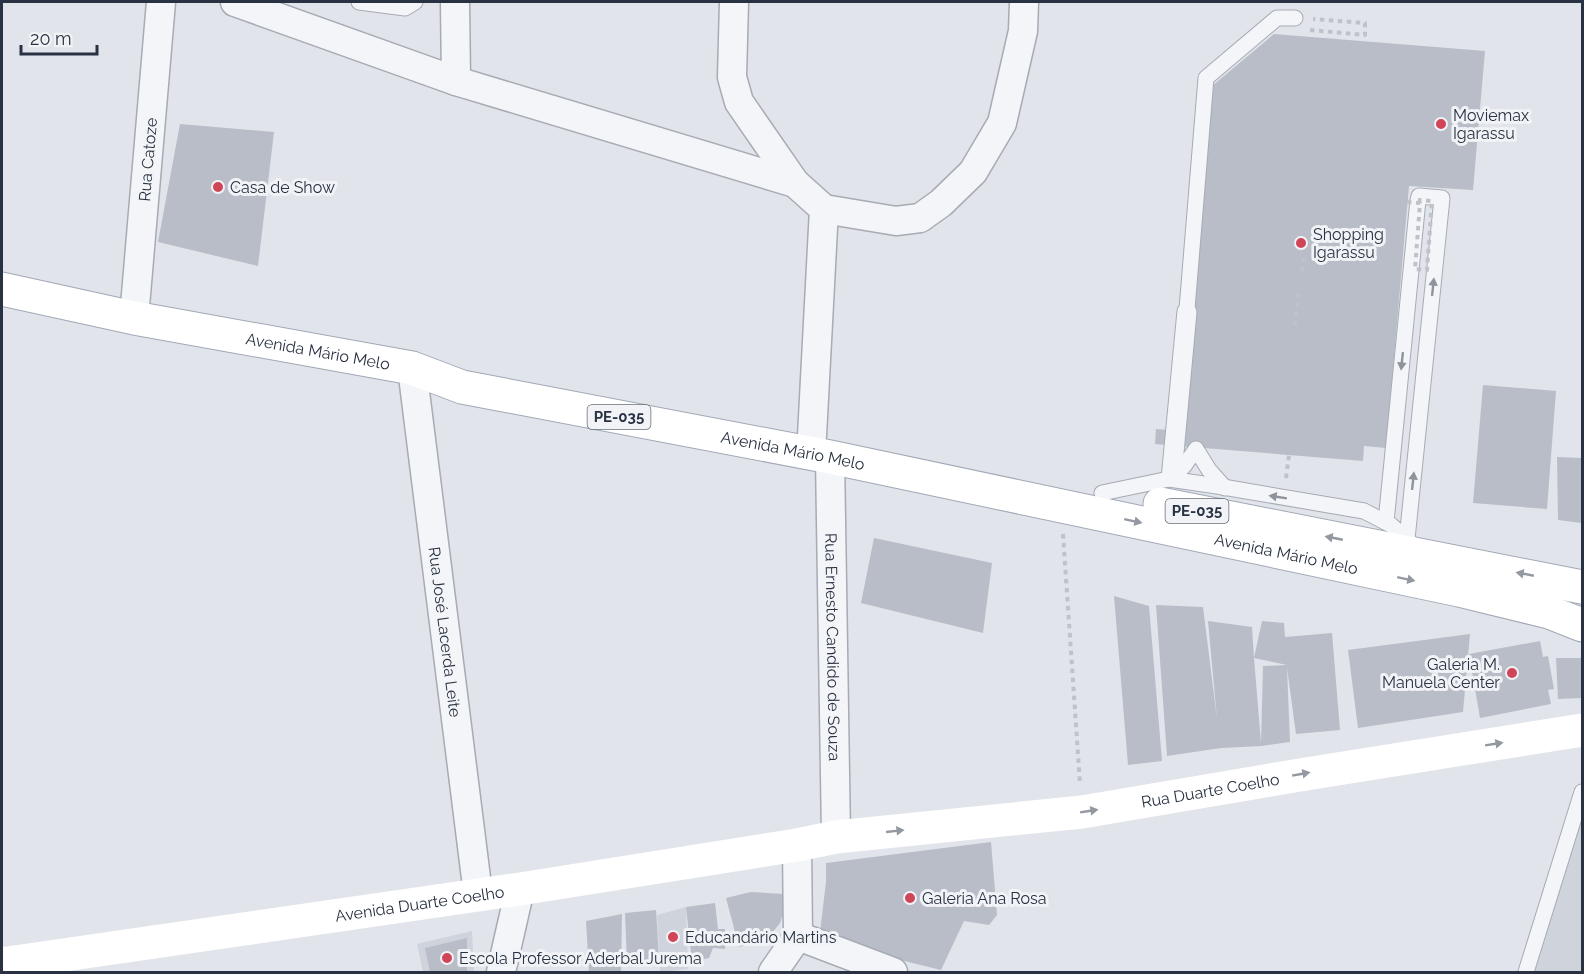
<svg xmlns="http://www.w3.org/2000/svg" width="1584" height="974" viewBox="0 0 1584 974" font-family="Raleway,sans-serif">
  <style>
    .built { fill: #cfd3dc }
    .building { fill: #b8bdc7; fill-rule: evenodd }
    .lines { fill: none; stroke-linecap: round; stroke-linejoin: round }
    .service-casing { stroke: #a6abb4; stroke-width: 17 }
    .minor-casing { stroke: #a6abb4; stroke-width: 31 }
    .primary-casing { stroke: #a0a8b6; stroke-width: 35 }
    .path { stroke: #bfc2c9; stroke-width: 4; stroke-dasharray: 4.5 4.5; stroke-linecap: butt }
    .service { stroke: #f4f5f8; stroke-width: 15 }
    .minor { stroke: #f4f5f8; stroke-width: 28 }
    .secondary { stroke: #fff; stroke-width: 33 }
    .primary { stroke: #fff; stroke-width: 33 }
    .path-bridge { stroke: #bfc2c9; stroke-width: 4; stroke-dasharray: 4.5 4.5; stroke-linecap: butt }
    .oneway { fill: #8e949d }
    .oneway2 { fill: #9498a0 }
    .poi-dot { fill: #d04557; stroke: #f1f3f7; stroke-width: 2 }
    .labels { text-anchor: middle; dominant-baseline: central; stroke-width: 6; stroke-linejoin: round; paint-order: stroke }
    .shield { fill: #f1f3f7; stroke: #656c78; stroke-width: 1.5 }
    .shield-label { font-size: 15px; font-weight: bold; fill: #293242 }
    .poi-label { font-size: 16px; fill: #293242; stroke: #f1f3f7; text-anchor: start }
    .street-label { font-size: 16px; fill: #293242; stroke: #f1f3f7 }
  </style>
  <rect width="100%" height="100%" fill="#e1e4ea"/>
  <g class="built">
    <path d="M1582 801V972H1521Z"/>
    <path d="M686 907 688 969 660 972 657 915Z"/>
    <path d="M472 931 474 972H423L417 944Z"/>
  </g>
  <g class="building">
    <path d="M1274 34 1485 51 1473 190 1409 186 1386 448 1364 446 1363 461 1155 444 1156 429 1182 431 1212 86Z"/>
    <path d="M180 124 274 132 258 266 158 242Z"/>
    <path d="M1483 385 1556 391 1547 509 1473 503Z"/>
    <path d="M1557 457 1582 458V523L1558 520Z"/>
    <path d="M874 538 992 563 983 633 861 603Z"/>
    <path d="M1114 596 1149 606 1162 761 1128 765Z"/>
    <path d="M1156 605 1203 607 1217 719 1208 621 1252 627 1254 658 1262 621 1284 623 1285 637 1332 633 1340 730 1296 734 1287 668 1290 742 1261 746 1221 748 1167 756ZM1254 658 1287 665 1263 666 1261 743Z"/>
    <path d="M1470 634 1463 712 1358 728 1348 650Z"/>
    <path d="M1540 641 1543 657 1548 656 1554 689 1548 690 1551 704 1480 718 1469 654Z"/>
    <path d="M1556 658H1582V698L1558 699Z"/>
    <path d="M991 842 997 915 989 925 964 921 941 970 819 940 826 882V863Z"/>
    <path d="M751 892 784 894 785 908 780 923 772 933 754 936V943L739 947 726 898Z"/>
    <path d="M715 903 718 929H725V949L713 948 709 958 692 962 686 907Z"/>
    <path d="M656 910 659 959 627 962 625 913Z"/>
    <path d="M622 914 621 972H589L586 921Z"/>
    <path d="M467 938V972H430L425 948Z"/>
  </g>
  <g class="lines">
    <g class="service-casing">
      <g id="service">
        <path d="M359 2 405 8 415 2"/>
        <path d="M1187 309 1189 312 1176 453 1169 479 1185 311Z"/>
        <path d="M1187 309 1206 78 1277 18H1295"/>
        <path d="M1171 478 1184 466 1196 449 1209 470 1225 488"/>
        <path d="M1102 493 1169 479 1217 486 1364 511 1391 525 1412 544"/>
        <path d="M1386 522 1418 200 1419 196 1442 198 1407 539"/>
        <path d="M1526 972 1582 792"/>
      </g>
    </g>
    <g class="minor-casing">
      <g id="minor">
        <path d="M235 2 456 81 795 183"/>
        <path d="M455 2 456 81"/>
        <path d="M734 2 732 77 739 102 795 183 824 209 812 436"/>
        <path d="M824 209 896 221 920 218 941 203 973 172 1002 123 1023 31 1024 2"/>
        <path id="s1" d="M134 318 161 2"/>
        <path id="s2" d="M412 368 478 894"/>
        <path id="s3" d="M830 457 836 837"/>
        <path d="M798 936 893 972"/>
        <path d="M501 972 520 889"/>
        <path d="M773 972 798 936 797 845"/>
      </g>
    </g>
    <g class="primary-casing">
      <g id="primary">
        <path id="s5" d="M2 289 134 318 412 368 462 387 830 457 1459 590 1549 612 1582 625"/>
        <path d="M1160 504 1582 587"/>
      </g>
    </g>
    <g class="path">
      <path d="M1310 30 1365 35V23L1313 19"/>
      <path d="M1302 271 1304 258"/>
      <path d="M1295 325 1299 290"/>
      <path d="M1286 478 1289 455"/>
      <path d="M1063 534 1080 784"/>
    </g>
    <use href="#service" class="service"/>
    <use href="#minor" class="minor"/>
    <path class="secondary" id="s4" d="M2 964 520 889 797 845 836 837 1082 812 1306 774 1582 730"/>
    <use href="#primary" class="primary"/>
    <path class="path-bridge" d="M1407 202 1420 203 1415 269 1427 270 1432 201 1418 200"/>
  </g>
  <defs><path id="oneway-solid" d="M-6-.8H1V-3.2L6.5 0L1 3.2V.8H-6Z" transform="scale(1.5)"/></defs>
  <g class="oneway">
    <use href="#oneway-solid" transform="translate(1433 287) rotate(-84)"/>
    <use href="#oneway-solid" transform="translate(1402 361) rotate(96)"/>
    <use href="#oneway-solid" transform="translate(1413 481) rotate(-84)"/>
    <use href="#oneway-solid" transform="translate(1278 497) rotate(-171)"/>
  </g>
  <g class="oneway2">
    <use href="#oneway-solid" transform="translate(1133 521) rotate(12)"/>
    <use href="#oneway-solid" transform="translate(1334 538) rotate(-169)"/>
    <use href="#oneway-solid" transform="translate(1525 574) rotate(-169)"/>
    <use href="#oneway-solid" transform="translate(1406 579) rotate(12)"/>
    <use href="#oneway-solid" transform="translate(1494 744) rotate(-9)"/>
    <use href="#oneway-solid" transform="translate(1301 774) rotate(-10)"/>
    <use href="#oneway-solid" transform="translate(1089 811) rotate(-9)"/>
    <use href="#oneway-solid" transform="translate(895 831) rotate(-6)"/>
  </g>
  <g class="poi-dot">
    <circle cx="1441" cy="124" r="6"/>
    <circle cx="218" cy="187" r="6"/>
    <circle cx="1301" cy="243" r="6"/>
    <circle cx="1512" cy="673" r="6"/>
    <circle cx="910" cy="898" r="6"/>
    <circle cx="673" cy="937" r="6"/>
    <circle cx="447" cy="958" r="6"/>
  </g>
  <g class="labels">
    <g class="shield">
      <rect x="587.5" y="405" width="63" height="24" rx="4.5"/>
      <rect x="1165.5" y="499" width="63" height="24" rx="4.5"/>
    </g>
    <g class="shield-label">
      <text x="619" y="417">PE-035</text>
      <text x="1197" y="511">PE-035</text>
    </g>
    <g class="poi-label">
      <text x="1453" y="115">Moviemax<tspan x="1453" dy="18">Igarassu</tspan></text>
      <text x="230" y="187">Casa de Show</text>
      <text x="1313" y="234">Shopping<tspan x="1313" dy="18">Igarassu</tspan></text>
      <text x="1500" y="664" text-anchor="end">Galeria M.<tspan x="1500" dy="18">Manuela Center</tspan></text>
      <text x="922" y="898">Galeria Ana Rosa</text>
      <text x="685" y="937">Educandário Martins</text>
      <text x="459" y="958">Escola Professor Aderbal Jurema</text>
    </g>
    <g class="street-label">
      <text stroke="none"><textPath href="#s1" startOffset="159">Rua Catoze</textPath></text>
      <text stroke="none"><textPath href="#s5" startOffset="322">Avenida Mário Melo</textPath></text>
      <text stroke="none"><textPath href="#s5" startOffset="808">Avenida Mário Melo</textPath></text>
      <text stroke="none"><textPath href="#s5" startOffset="1312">Avenida Mário Melo</textPath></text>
      <text stroke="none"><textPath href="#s2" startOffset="266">Rua José Lacerda Leite</textPath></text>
      <text stroke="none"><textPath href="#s3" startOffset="190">Rua Ernesto Candido de Souza</textPath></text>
      <text stroke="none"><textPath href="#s4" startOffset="1221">Rua Duarte Coelho</textPath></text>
      <text stroke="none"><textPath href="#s4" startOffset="422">Avenida Duarte Coelho</textPath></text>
    </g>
  </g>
  <rect width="1584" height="974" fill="none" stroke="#293242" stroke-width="6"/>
  <path d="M21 45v9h76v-9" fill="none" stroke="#293242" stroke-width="3"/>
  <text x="30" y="45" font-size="18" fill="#293242" stroke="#f1f3f7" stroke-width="4.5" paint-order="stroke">20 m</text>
</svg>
